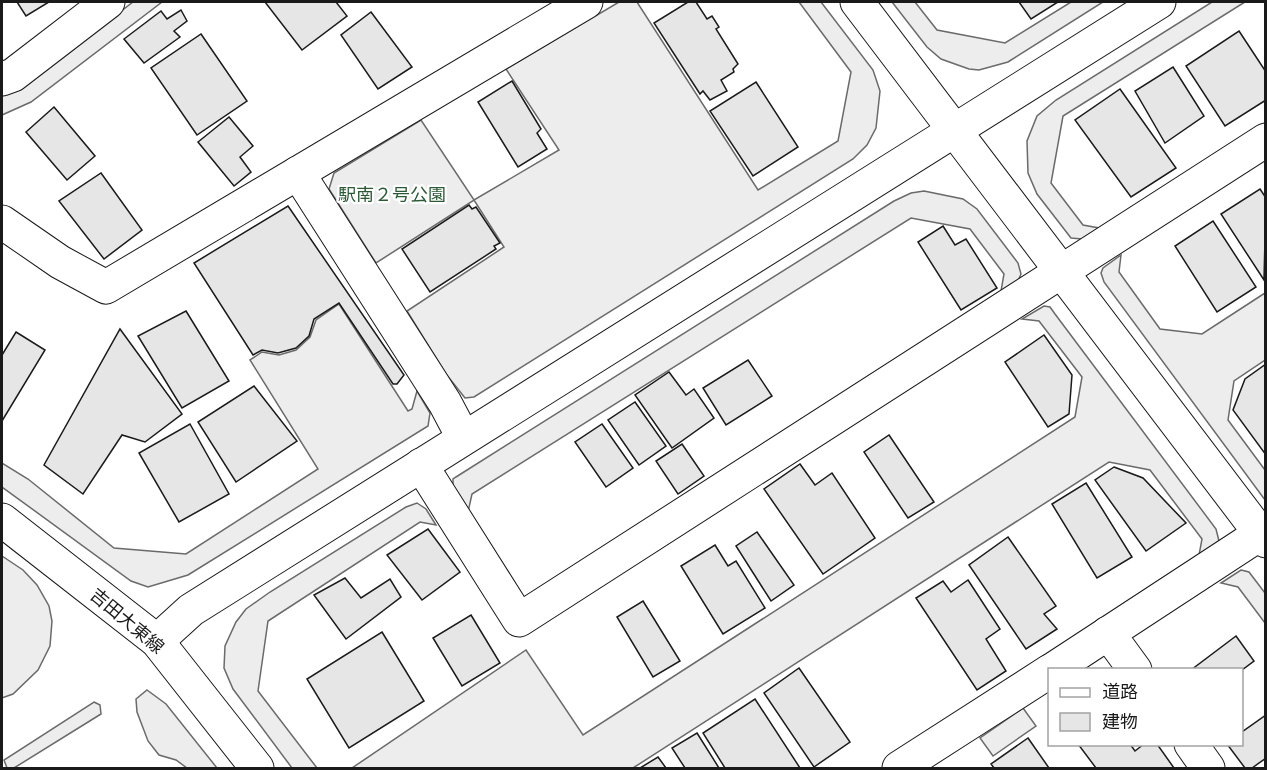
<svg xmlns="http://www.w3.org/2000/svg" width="1267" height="770" viewBox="0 0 1267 770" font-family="Montserrat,'Noto Sans JP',sans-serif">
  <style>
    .built { fill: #ededed; stroke: #6a6a6a; stroke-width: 1.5 }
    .building { fill: #e6e6e6; stroke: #1a1a1a; stroke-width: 1.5 }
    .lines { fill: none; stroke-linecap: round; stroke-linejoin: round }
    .minor-casing { stroke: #1a1a1a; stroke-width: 35 }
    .major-casing { stroke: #1a1a1a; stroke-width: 35 }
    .minor { stroke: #fff; stroke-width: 33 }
    .major { stroke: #fff; stroke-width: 33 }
    .labels { text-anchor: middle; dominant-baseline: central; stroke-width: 4.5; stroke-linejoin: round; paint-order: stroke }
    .park-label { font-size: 18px; fill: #2b5a34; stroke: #fff }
    .street-label { font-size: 18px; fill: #1a1a1a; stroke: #fff }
  </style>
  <rect width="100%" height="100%" fill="#fff"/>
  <g class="built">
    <path d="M133 2H162L31 102 2 115V96L22 87Z"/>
    <path d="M619 2H637L758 190 838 141 851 72 799 2H821L873 70 880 91 876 128 867 145 853 159 474 397 465 398 446 374 407 311 504 247 474 200 376 263 329 189 334 173 421 120 474 200 559 150 506 69Z"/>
    <path d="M892 2H915L937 30 1005 43 1071 2H1103L1008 62 979 70 969 69 941 59 927 47Z"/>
    <path d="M1212 2H1245L1063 116 1051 183 1083 225 1099 228 1082 239 1071 238 1037 194 1028 173 1027 141 1037 116 1056 100Z"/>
    <path d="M924 191 963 199 977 209 1018 263 1021 274 1018 281 1001 291 1004 274 970 229 911 218 472 494 468 512 453 489V479L456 477 894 201 911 193Z"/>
    <path d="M1121 255 1119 272 1160 329 1202 334 1265 293V360L1234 381 1228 420 1265 470V500L1104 282 1101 273 1103 268Z"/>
    <path d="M339 304 408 411 412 409 417 391 430 413 428 426 188 575 148 587 131 581 2 487V463L28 479 114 548 186 554 318 469 250 360 262 352 279 355 296 350 310 337 316 320Z"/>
    <path d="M1044 306 1050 307 1055 314 1216 529 1219 541 1199 555 1202 539 1150 470 1109 462 633 768H352L526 650 583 735 1075 417 1082 377 1039 321 1022 319Z"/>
    <path d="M417 503 426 509 436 525 420 522 268 621 258 691 317 768H292L233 689 224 668 225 646 236 622 246 609 270 592 406 507Z"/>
    <path d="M2 556 23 570 37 585 49 606 52 621 50 646 38 670 13 694 2 698Z"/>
    <path d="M1241 570 1249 572 1265 593V623L1238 587 1221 583Z"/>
    <path d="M147 690 166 704 217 768H187L176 760 159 755 148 741 137 712 136 699Z"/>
    <path d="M94 702 100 705 101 714 14 768H7L4 760Z"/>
    <path d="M1023 708 1036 726 993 756 980 738Z"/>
  </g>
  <g class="building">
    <path d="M17 2H49L26 16Z"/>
    <path d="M265 2H336L347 16 302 50Z"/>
    <path d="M688 2H696L707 19 712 16 719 27 716 29 738 64 733 69 734 72 721 80 727 91 710 100 703 91 700 94 654 23Z"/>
    <path d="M1019 2H1058L1031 19Z"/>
    <path d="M181 10 187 21 174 31 180 37 144 63 124 39 161 11 167 19Z"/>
    <path d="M371 12 412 67 378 89 341 35Z"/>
    <path d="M1239 31 1266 72V100L1225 126 1186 66Z"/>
    <path d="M201 34 247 101 197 135 151 68Z"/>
    <path d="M1173 67 1204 116 1165 143 1135 91Z"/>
    <path d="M512 81 541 129 537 133 547 149 518 167 478 102Z"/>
    <path d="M756 82 798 147 753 176 710 111Z"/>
    <path d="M1120 89 1176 168 1131 197 1075 120Z"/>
    <path d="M54 107 95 156 67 180 26 132Z"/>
    <path d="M229 117 253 146 240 157 251 172 234 186 198 142Z"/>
    <path d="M101 173 142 230 104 259 59 201Z"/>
    <path d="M1260 189 1266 198 1264 280 1221 214Z"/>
    <path d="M469 205 472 209 476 207 500 243 494 246 496 249 430 292 402 249Z"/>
    <path d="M288 206 404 375 397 384H393L339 303 314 319 309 336 296 348 278 353 262 350 253 355 194 263Z"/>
    <path d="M1213 221 1256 287 1217 312 1175 246Z"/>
    <path d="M943 226 955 245 966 239 997 288 961 310 918 242Z"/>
    <path d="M186 311 229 381 182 408 138 336Z"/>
    <path d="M120 329 182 414 145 442 122 435 83 494 44 465Z"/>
    <path d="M16 332 45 350 2 421V355Z"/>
    <path d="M1044 335 1072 375 1069 414 1048 427 1005 362Z"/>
    <path d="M748 360 772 396 726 425 703 388Z"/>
    <path d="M1266 364V455L1233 410 1245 379Z"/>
    <path d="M669 372 686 395 694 389 714 418 672 448 635 395Z"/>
    <path d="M254 386 297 441 236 482 198 422Z"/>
    <path d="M635 402 666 446 639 465 608 420Z"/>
    <path d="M190 424 229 494 179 522 139 453Z"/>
    <path d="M602 424 633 468 606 487 575 442Z"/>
    <path d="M889 435 934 502 908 518 864 452Z"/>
    <path d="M682 444 704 476 678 494 656 461Z"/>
    <path d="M800 464 815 485 832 473 875 538 823 574 764 489Z"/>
    <path d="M1114 467 1143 478 1186 523 1146 551 1095 480Z"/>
    <path d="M1086 483 1132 557 1097 578 1052 504Z"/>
    <path d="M428 529 460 572 422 600 387 555Z"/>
    <path d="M757 532 794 585 771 601 736 546Z"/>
    <path d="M1008 537 1056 606 1044 614 1057 629 1026 649 969 565Z"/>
    <path d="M715 545 728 566 736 561 765 608 723 634 681 566Z"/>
    <path d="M345 578 361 598 390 579 401 597 346 639 314 595Z"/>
    <path d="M968 580 1000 629 986 639 1006 671 977 690 916 598 943 581 951 592Z"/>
    <path d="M643 601 680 661 653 677 617 617Z"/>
    <path d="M471 615 500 663 462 686 433 638Z"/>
    <path d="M382 632 424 701 349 748 307 679Z"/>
    <path d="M1236 636 1254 661 1242 670H1191Z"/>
    <path d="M799 668 850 742 814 767 764 693Z"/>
    <path d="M755 699 800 768H725L703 733Z"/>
    <path d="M1266 715V758L1252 768H1245L1227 744H1242V732Z"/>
    <path d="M697 733 719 768H685L672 748Z"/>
    <path d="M1028 738 1049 768H994L991 764Z"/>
    <path d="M1078 744H1130L1135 751 1144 744H1157L1174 768H1096Z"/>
    <path d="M658 757 666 768H640Z"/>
  </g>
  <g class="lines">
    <g class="minor-casing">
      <g id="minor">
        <path d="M857 2 1266 541"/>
        <path d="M2 79 13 75 108 2"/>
        <path d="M298 173 445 403 463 437"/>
        <path d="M2 222 60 262 106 287 586 2"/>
        <path d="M421 465 519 620 1266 140"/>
        <path d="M1108 633 1135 670"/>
        <path d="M157 641 191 610 1159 2"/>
        <path d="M1052 670 1266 530"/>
        <path d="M1191 744 1208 768"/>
        <path d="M899 768 1050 671"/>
      </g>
    </g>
    <g class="major-casing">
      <path id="major" d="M2 520 157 641 257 768"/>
    </g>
    <use href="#minor" class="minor"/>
    <use href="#major" class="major"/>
  </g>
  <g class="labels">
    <g class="park-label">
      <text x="392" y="195">駅南２号公園</text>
    </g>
    <g class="street-label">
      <text transform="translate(127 621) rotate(40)">吉田大東線</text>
    </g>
  </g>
  <rect width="1267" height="770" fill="none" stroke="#1a1a1a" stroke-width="6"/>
  <rect x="1048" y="668" width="195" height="78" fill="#ffffff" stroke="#a3a3a3" stroke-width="1.5"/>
  <rect x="1060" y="688" width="30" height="9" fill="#ffffff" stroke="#a3a3a3" stroke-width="1.5"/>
  <text x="1102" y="698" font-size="18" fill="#1a1a1a">道路</text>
  <rect x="1060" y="713" width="30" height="18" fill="#e6e6e6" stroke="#a3a3a3" stroke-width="1.5"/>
  <text x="1102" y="728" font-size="18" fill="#1a1a1a">建物</text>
</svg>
